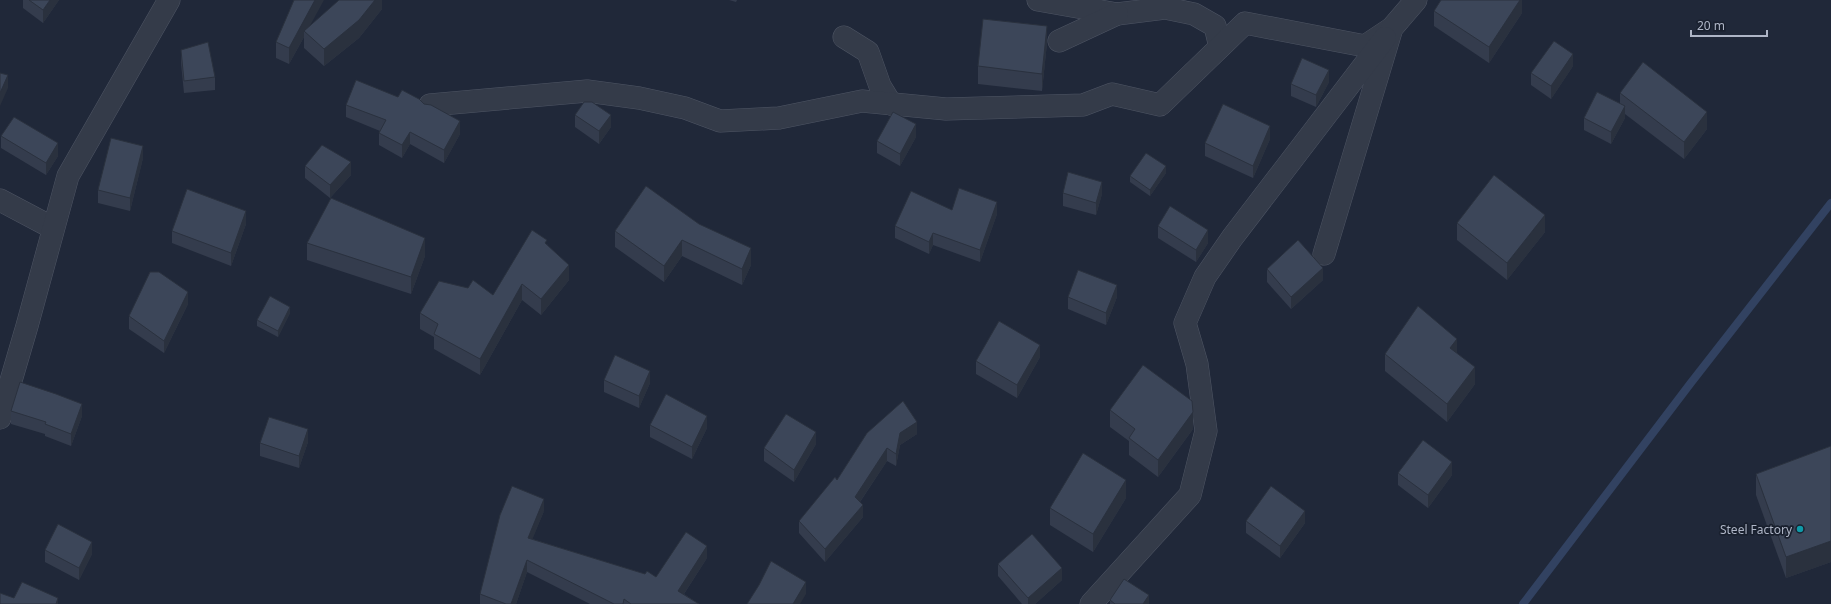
<svg xmlns="http://www.w3.org/2000/svg" width="1831" height="604" viewBox="0 0 1831 604" font-family="'Noto Sans',sans-serif">
  <style>
    .lines { fill: none; stroke-linecap: round; stroke-linejoin: round }
    .stream { stroke: #324261; stroke-width: 8 }
    .minor-casing { stroke: #4e5564; stroke-width: 23 }
    .minor { stroke: #343b49; stroke-width: 22 }
    .wall { fill: #343c4d }
    .shaded-wall { fill: #2a313e }
    .building { fill: #3c4659; stroke: #2a313e }
    .culture-dot { fill: #0f9aa8; stroke: #19202e; stroke-width: 1.5 }
    .labels { text-anchor: middle; dominant-baseline: central; stroke-width: 3.5; stroke-linejoin: round; paint-order: stroke }
    .poi-label { font-size: 12px; fill: #aeb5c6; stroke: #19202e; text-anchor: end }
  </style>
  <rect width="100%" height="100%" fill="#202839"/>
  <g class="lines">
    <path class="stream" d="M1523 604 1690 384 1831 203"/>
    <g class="minor-casing">
      <g id="minor">
        <path d="M1038 0 1117 14 1165 8 1194 14 1215 26 1220 47"/>
        <path d="M844 37 868 52 880 86 891 104"/>
        <path d="M1059 41 1117 14"/>
        <path d="M430 105 587 91 639 98 685 108 720 121 779 118 862 101 946 109 1083 105 1112 94 1160 105 1245 23 1365 46 1392 28"/>
        <path d="M0 200 53 228"/>
        <path d="M1324 254 1392 28 1416 0"/>
        <path d="M0 418 27 326 68 176 169 0"/>
        <path d="M1091 604 1190 495 1206 431 1197 364 1185 323 1205 277 1232 238 1385 38"/>
      </g>
    </g>
    <use href="#minor" class="minor"/>
  </g>
  <g class="wall">
    <path d="M23 0H59L43 23 23 8Z"/>
    <path d="M382 0V9L359 38 324 66 304 48V37L289 64 276 58V42L310 26Z"/>
    <path d="M729 0H737L736 2Z"/>
    <path d="M1522 0V13L1489 63 1434 26V11Z"/>
    <path d="M1047 43 1042 91 978 84V66Z"/>
    <path d="M181 50 215 77V90L184 93 181 63Z"/>
    <path d="M1573 66 1551 99 1531 85V73Z"/>
    <path d="M1329 82 1316 107 1291 96V84Z"/>
    <path d="M1620 93 1707 129 1684 159 1625 114V118L1611 144 1584 130V118L1620 103Z"/>
    <path d="M398 97 424 104 460 134 444 163 410 144 402 158 379 145V133L380 131 346 117V105Z"/>
    <path d="M575 115 611 127 599 144 575 127Z"/>
    <path d="M1 136 58 156 46 175 1 148Z"/>
    <path d="M916 137 900 166 877 153V141Z"/>
    <path d="M1270 139 1253 178 1205 156V143Z"/>
    <path d="M143 158 130 211 98 203V190Z"/>
    <path d="M305 166 351 175 330 198 305 178Z"/>
    <path d="M1166 173 1150 196 1130 182V176Z"/>
    <path d="M646 186 751 265 742 285 682 256 664 282 615 247V231Z"/>
    <path d="M1063 193 1102 194 1096 215 1063 206Z"/>
    <path d="M997 214 980 262 933 245 929 254 895 238V226Z"/>
    <path d="M1457 223 1545 232 1507 280 1457 240Z"/>
    <path d="M246 224 231 266 172 243V231Z"/>
    <path d="M1158 226 1208 243 1196 262 1158 238Z"/>
    <path d="M307 243 425 256 411 294 307 260Z"/>
    <path d="M547 244 569 280 541 315 522 300 480 375 434 349V337L420 329V313L493 295Z"/>
    <path d="M1267 269 1323 280 1291 309 1267 282Z"/>
    <path d="M1068 297H1117L1106 325 1068 309Z"/>
    <path d="M188 304 164 353 129 329V316Z"/>
    <path d="M290 313 278 337 257 326V320Z"/>
    <path d="M1457 353 1475 384 1447 422 1385 371V354Z"/>
    <path d="M1040 357 1017 398 976 374V361Z"/>
    <path d="M604 380 650 383 639 408 604 392Z"/>
    <path d="M1110 410 1193 429 1158 477 1129 455V441L1110 427Z"/>
    <path d="M11 411 82 416 71 446 45 436V434L11 424Z"/>
    <path d="M650 425 707 428 692 459 650 437Z"/>
    <path d="M867 433 917 434 900 445 896 466 887 461 860 502 863 517 825 562 799 533V521L837 480Z"/>
    <path d="M308 442 299 468 260 456V443Z"/>
    <path d="M816 444 794 482 764 461V448Z"/>
    <path d="M1831 446V562L1786 578 1756 495V474Z"/>
    <path d="M1398 473 1452 475 1428 508 1398 485Z"/>
    <path d="M1126 498 1093 552 1050 525V508Z"/>
    <path d="M544 511 532 539 645 574 656 577 707 558 684 594 699 604H590L527 572 516 604H480V594Z"/>
    <path d="M1246 521 1305 523 1280 558 1246 533Z"/>
    <path d="M45 550 92 554 79 580 45 562Z"/>
    <path d="M998 564 1062 580 1035 604H1022L998 576Z"/>
    <path d="M1110 600 1149 604H1110Z"/>
  </g>
  <g class="shaded-wall">
    <path d="M50 0H59L43 23V10Z"/>
    <path d="M315 0H324L306 33 304 31V37L289 64V48Z"/>
    <path d="M375 0H382V9L359 38 324 66V49Z"/>
    <path d="M1520 0H1522V13L1489 63V47Z"/>
    <path d="M1047 26V43L1042 91V74Z"/>
    <path d="M1573 54V66L1551 99V86Z"/>
    <path d="M1329 70V82L1316 107V95Z"/>
    <path d="M8 75V88L0 106V93Z"/>
    <path d="M1625 106V118L1611 144V132Z"/>
    <path d="M1707 112V129L1684 159V142Z"/>
    <path d="M611 115V127L599 144V131Z"/>
    <path d="M460 121V134L444 163V150Z"/>
    <path d="M916 124V137L900 166V154Z"/>
    <path d="M1270 126V139L1253 178V166Z"/>
    <path d="M410 132V144L402 158V145Z"/>
    <path d="M58 143V156L46 175V163Z"/>
    <path d="M143 146V158L130 211V198Z"/>
    <path d="M351 162V175L330 198V185Z"/>
    <path d="M1166 166V173L1150 196V190Z"/>
    <path d="M1102 182V194L1096 215V203Z"/>
    <path d="M997 202V214L980 262V250Z"/>
    <path d="M246 211V224L231 266V253Z"/>
    <path d="M1545 215V232L1507 280V263Z"/>
    <path d="M1208 230V243L1196 262V250Z"/>
    <path d="M933 233V245L929 254V242Z"/>
    <path d="M425 238V256L411 294V277Z"/>
    <path d="M682 240V256L664 282V266Z"/>
    <path d="M751 248V265L742 285V269Z"/>
    <path d="M569 265V280L541 315V299Z"/>
    <path d="M1323 268V280L1291 309V297Z"/>
    <path d="M522 284V300L480 375V359Z"/>
    <path d="M1117 285V297L1106 325V313Z"/>
    <path d="M188 292V304L164 353V341Z"/>
    <path d="M290 307V313L278 337V331Z"/>
    <path d="M1457 339V356L1450 348Z"/>
    <path d="M1040 345V357L1017 398V385Z"/>
    <path d="M1475 367V384L1447 422V404Z"/>
    <path d="M650 371V383L639 408V396Z"/>
    <path d="M82 404V416L71 446V434Z"/>
    <path d="M1193 412V429L1158 477V460Z"/>
    <path d="M707 416V428L692 459V447Z"/>
    <path d="M917 422V434L900 445 896 466V454L900 433Z"/>
    <path d="M308 429V442L299 468V456Z"/>
    <path d="M816 432V444L794 482V470Z"/>
    <path d="M887 448V461L855 509V497Z"/>
    <path d="M1452 462V475L1428 508V495Z"/>
    <path d="M1126 480V498L1093 552V534Z"/>
    <path d="M544 499V511L528 550V538Z"/>
    <path d="M863 505V517L825 562V549Z"/>
    <path d="M1305 511V523L1280 558V546Z"/>
    <path d="M1831 541V562L1786 578V557Z"/>
    <path d="M92 542V554L79 580V568Z"/>
    <path d="M707 546V558L678 603V591Z"/>
    <path d="M527 560V572L516 604H511Z"/>
    <path d="M1062 568V580L1035 604H1028V598Z"/>
    <path d="M806 582V594L800 604H793Z"/>
    <path d="M1149 595V604H1143Z"/>
    <path d="M58 598V604H56Z"/>
  </g>
  <g class="building">
    <path d="M29 0H50L43 10Z"/>
    <path d="M294 0H315L289 48 276 42Z"/>
    <path d="M339 0H375L359 20 324 49 304 31Z"/>
    <path d="M1441 0H1520L1489 47 1434 11Z"/>
    <path d="M983 19 1047 26 1042 74 978 66Z"/>
    <path d="M1554 41 1573 54 1551 86 1531 73Z"/>
    <path d="M208 42 215 77 184 81 181 50Z"/>
    <path d="M1302 58 1329 70 1316 95 1291 84Z"/>
    <path d="M1643 62 1707 112 1684 142 1620 93Z"/>
    <path d="M0 73 8 75 0 93Z"/>
    <path d="M356 80 398 97 402 90 419 99 424 104 431 105 460 121 444 150 410 132 402 145 379 133 386 120 346 105Z"/>
    <path d="M1597 92 1625 106 1611 132 1584 118Z"/>
    <path d="M584 102H592L611 115 599 131 575 115Z"/>
    <path d="M1223 104 1270 126 1253 166 1205 143Z"/>
    <path d="M893 112 916 124 900 154 877 141Z"/>
    <path d="M14 117 58 143 46 163 1 136Z"/>
    <path d="M111 138 143 146 130 198 98 190Z"/>
    <path d="M322 145 351 162 330 185 305 166Z"/>
    <path d="M1146 153 1166 166 1150 190 1130 176Z"/>
    <path d="M1068 172 1102 182 1096 203 1063 193Z"/>
    <path d="M1494 175 1545 215 1507 263 1457 223Z"/>
    <path d="M646 186 699 224 751 248 742 269 682 240 664 266 615 231Z"/>
    <path d="M959 188 997 202 980 250 933 233 929 242 895 226 911 191 952 210Z"/>
    <path d="M187 189 246 211 231 253 172 231Z"/>
    <path d="M331 198 425 238 411 277 307 243Z"/>
    <path d="M1170 206 1208 230 1196 250 1158 226Z"/>
    <path d="M532 230 547 240 545 243 569 265 541 299 522 284 480 359 434 334 438 324 420 313 439 281 468 288 473 280 493 295Z"/>
    <path d="M1298 240 1323 268 1291 297 1267 269Z"/>
    <path d="M1078 270 1117 285 1106 313 1068 297Z"/>
    <path d="M150 272H159L188 292 164 341 129 316Z"/>
    <path d="M270 296 290 307 278 331 257 320Z"/>
    <path d="M1418 306 1457 339 1450 348 1475 367 1447 404 1385 354Z"/>
    <path d="M999 321 1040 345 1017 385 976 361Z"/>
    <path d="M615 355 650 371 639 396 604 380Z"/>
    <path d="M1143 365 1192 401 1193 412 1158 460 1129 438 1135 429 1110 410Z"/>
    <path d="M20 382 56 394 82 404 71 434 45 424 46 422 11 411Z"/>
    <path d="M666 394 707 416 692 447 650 425Z"/>
    <path d="M903 401 917 422 900 433 896 454 887 448 855 497 863 505 825 549 799 521 835 477 837 480 867 433Z"/>
    <path d="M786 414 816 432 794 470 764 448Z"/>
    <path d="M269 417 308 429 299 456 260 443Z"/>
    <path d="M1423 440 1452 462 1428 495 1398 473Z"/>
    <path d="M1831 446V541L1786 557 1756 474Z"/>
    <path d="M1083 453 1126 480 1093 534 1050 508Z"/>
    <path d="M512 486 544 499 528 538 645 574 647 571 656 577 686 532 707 546 678 591 699 604H631L624 599 623 604H614L527 560 511 604H506L480 594 500 515Z"/>
    <path d="M1271 486 1305 511 1280 546 1246 521Z"/>
    <path d="M58 524 92 542 79 568 45 550Z"/>
    <path d="M1032 534 1062 568 1028 598 998 564Z"/>
    <path d="M771 561 806 582 793 604H747L759 585Z"/>
    <path d="M1124 579 1149 595 1143 604H1115L1110 600Z"/>
    <path d="M22 582 58 598 56 604H0V593L14 598Z"/>
  </g>
  <circle class="culture-dot" cx="1800" cy="529" r="4"/>
  <g class="labels">
    <g class="poi-label">
      <text x="1792" y="529">Steel Factory</text>
    </g>
  </g>
  <path d="M1691 30v6h76v-6" fill="none" stroke="#aeb5c6" stroke-width="2"/>
  <text x="1697" y="30" font-size="12" fill="#aeb5c6" stroke="#19202e" stroke-width="3" paint-order="stroke">20 m</text>
</svg>
